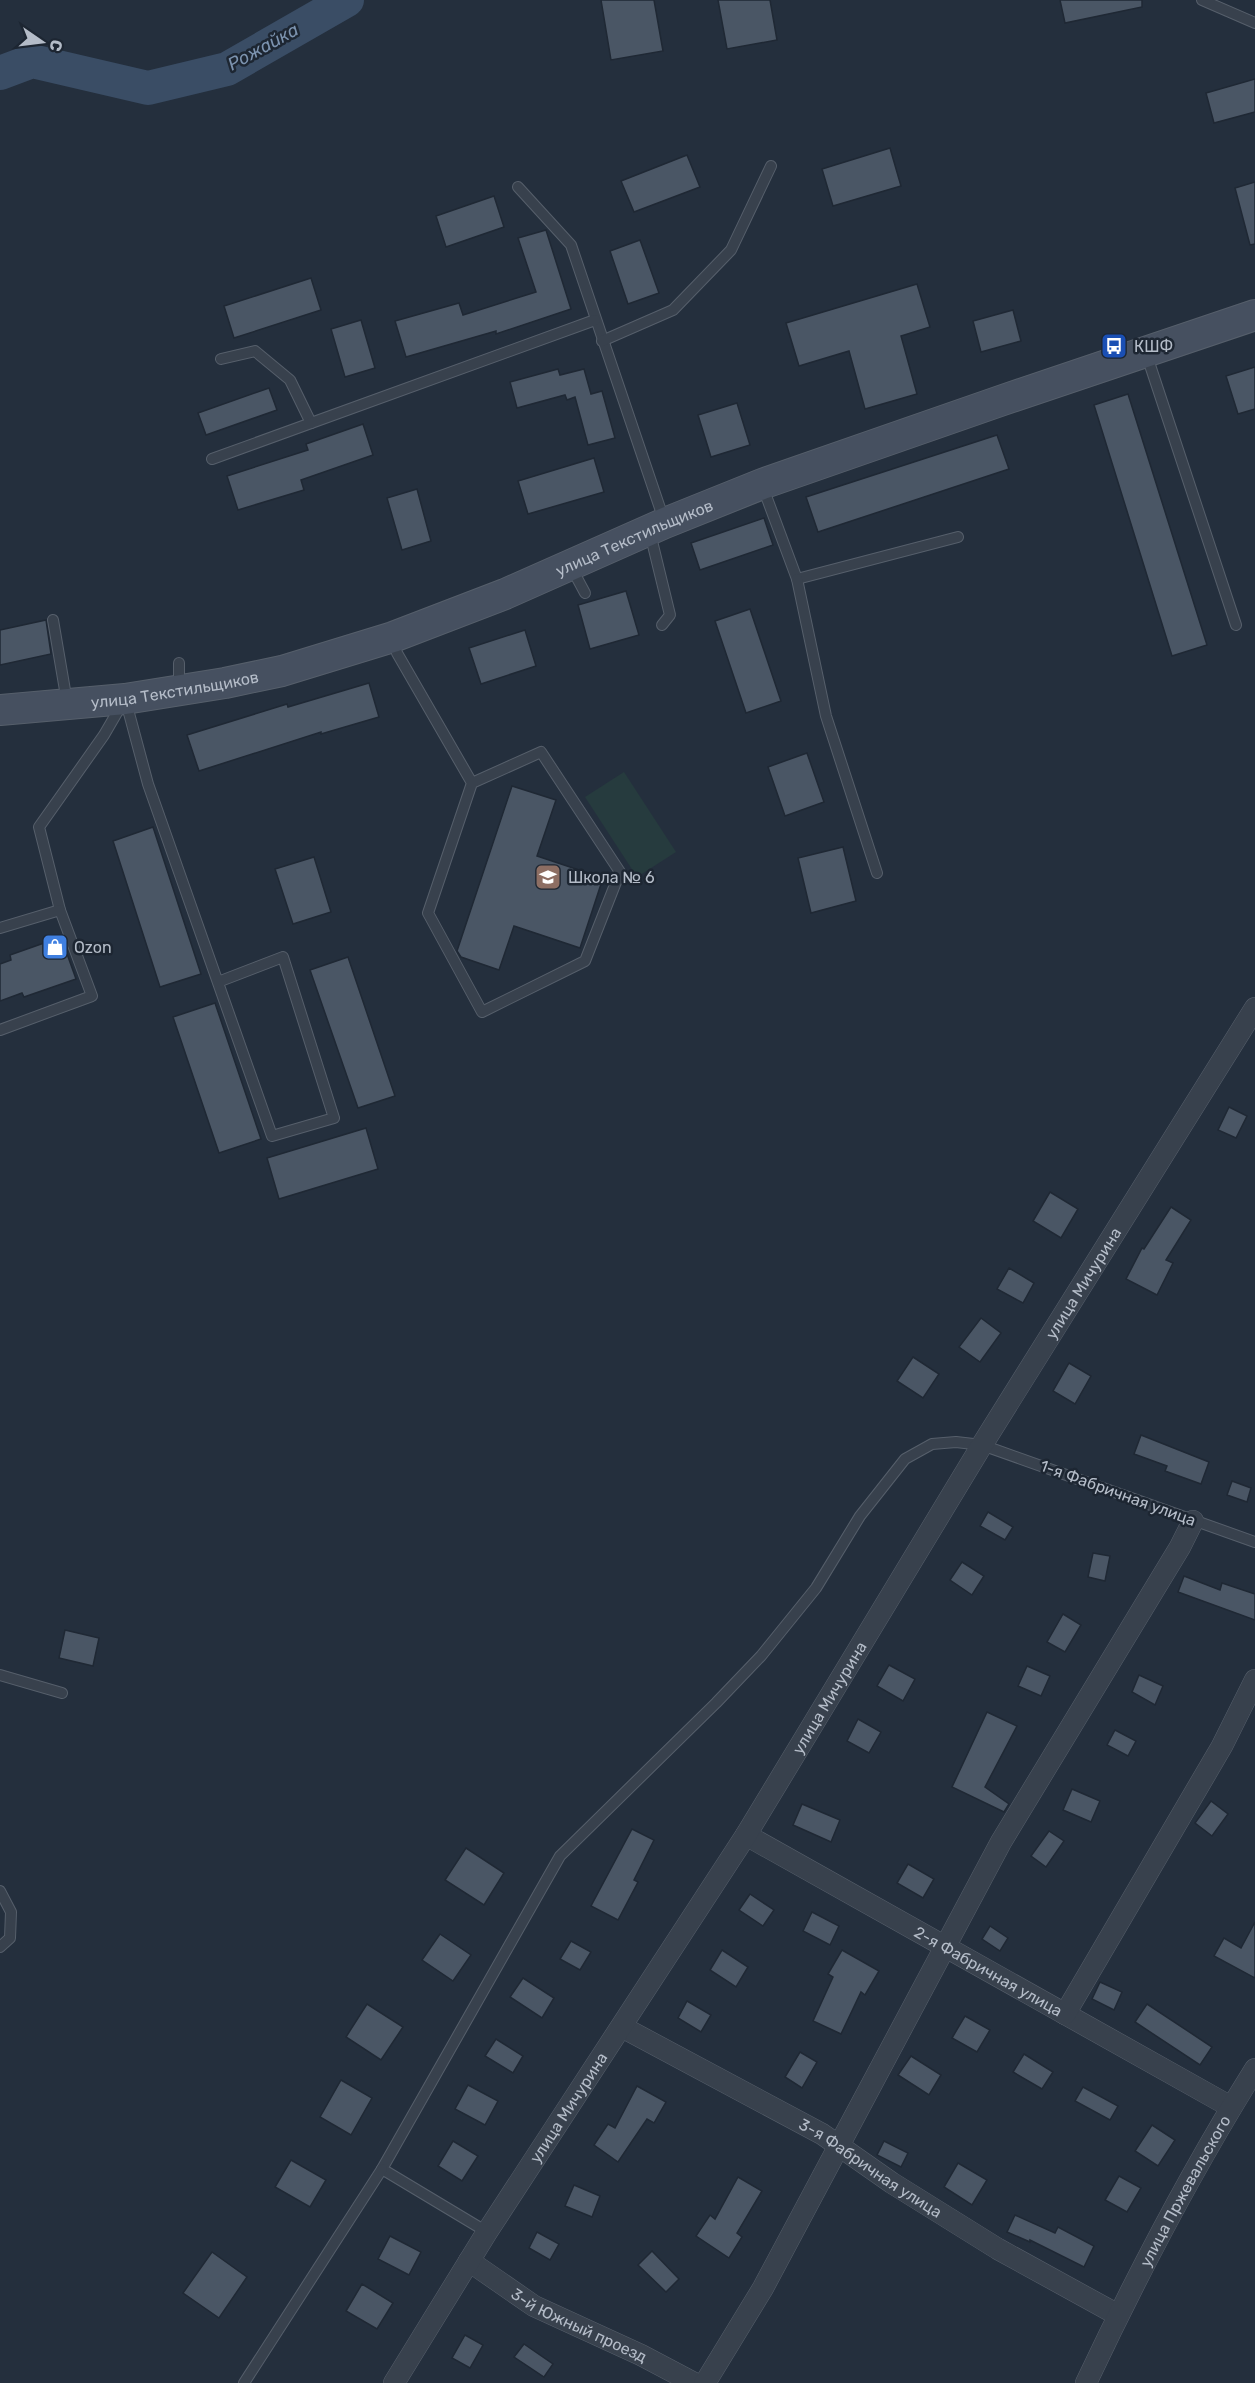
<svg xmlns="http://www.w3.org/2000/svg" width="1255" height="2383" viewBox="0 0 1255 2383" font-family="Rubik,sans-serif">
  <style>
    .green { fill: #263b3e }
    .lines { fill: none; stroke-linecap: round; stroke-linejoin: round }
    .river { stroke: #3a4d65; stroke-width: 34 }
    .building { fill: #4a5665; stroke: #1f2834; stroke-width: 1.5 }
    .service-casing { stroke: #565f6b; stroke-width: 12 }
    .minor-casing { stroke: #565f6b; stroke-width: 22 }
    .secondary-casing { stroke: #565f6b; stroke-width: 32 }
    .service { stroke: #38414d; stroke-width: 10 }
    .minor { stroke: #38414d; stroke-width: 21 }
    .secondary { stroke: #465060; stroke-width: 30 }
    .labels { text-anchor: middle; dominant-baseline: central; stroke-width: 5; stroke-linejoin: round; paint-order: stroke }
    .poi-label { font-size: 16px; fill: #b4bcc8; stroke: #1d2632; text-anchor: start }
    .street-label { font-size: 16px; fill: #b4bcc8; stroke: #1d2632 }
    .water-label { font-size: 18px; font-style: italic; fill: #7c93af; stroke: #1d2632 }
  </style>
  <rect width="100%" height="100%" fill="#242f3d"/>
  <path class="green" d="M624 772 676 852 637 877 585 797Z"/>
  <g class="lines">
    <path class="river" d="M0 73 32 61 148 88 227 69 347 0"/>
  </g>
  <g class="building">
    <path d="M601 0H654L663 51 611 60Z"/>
    <path d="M718 0H770L777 40 727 49Z"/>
    <path d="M1060 0H1142V7L1065 23Z"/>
    <path d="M1255 79V112L1214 123 1206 93Z"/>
    <path d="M890 148 901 186 833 206 822 169Z"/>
    <path d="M687 155 700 187 634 212 621 181Z"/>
    <path d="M1255 182V244L1250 245 1235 188Z"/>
    <path d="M494 196 504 227 446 247 436 216Z"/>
    <path d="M546 230 571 309 496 334V331L406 357 395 321 459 303 463 315 536 292 518 238Z"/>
    <path d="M640 240 659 293 628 304 610 251Z"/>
    <path d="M311 278 321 310 234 338 224 306Z"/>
    <path d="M917 284 930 327 901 336 917 394 865 409 849 351 799 366 786 323Z"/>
    <path d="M1013 310 1021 341 981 352 973 321Z"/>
    <path d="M361 320 375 368 345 377 331 329Z"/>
    <path d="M1255 367V409L1238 414 1226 376Z"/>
    <path d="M558 369 560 375 584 369 591 394 602 391 615 438 588 445 575 397 567 400 565 395 517 408 510 382Z"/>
    <path d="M269 388 277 410 206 435 198 413Z"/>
    <path d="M1128 394 1207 645 1172 656 1094 405Z"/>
    <path d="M737 403 750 445 711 457 698 415Z"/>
    <path d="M363 424 373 455 301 480 304 490 238 510 227 476 308 450 306 444Z"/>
    <path d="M997 435 1009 469 818 532 806 497Z"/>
    <path d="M594 458 604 492 528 514 518 481Z"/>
    <path d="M417 489 431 541 402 550 387 498Z"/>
    <path d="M764 518 773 545 700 570 691 543Z"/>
    <path d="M626 591 639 635 590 649 578 605Z"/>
    <path d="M750 609 781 701 746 713 715 621Z"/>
    <path d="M46 620 51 654 0 665V630Z"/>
    <path d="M525 630 536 666 481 684 469 648Z"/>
    <path d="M369 683 379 717 321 734V732L199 771 187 735 287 704 288 707Z"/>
    <path d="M807 753 824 802 785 816 768 767Z"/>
    <path d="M512 786 556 800 537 856 603 878 580 948 514 926 499 970 461 957 457 951Z"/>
    <path d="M153 827 201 974 160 987 113 841Z"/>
    <path d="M843 847 856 901 811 913 798 858Z"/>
    <path d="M314 857 331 912 293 924 275 869Z"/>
    <path d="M61 937 76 979 24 997 22 993 0 1001V964L11 960 10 955Z"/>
    <path d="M348 957 395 1096 358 1108 310 970Z"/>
    <path d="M215 1003 261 1139 219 1153 173 1017Z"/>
    <path d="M1229 1107 1247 1116 1236 1138 1218 1130Z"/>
    <path d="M366 1128 378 1169 279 1199 267 1158Z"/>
    <path d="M1050 1192 1078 1209 1061 1238 1033 1221Z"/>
    <path d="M1171 1207 1191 1220 1166 1260 1173 1263 1157 1295 1126 1279 1142 1248 1144 1249Z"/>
    <path d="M1009 1268 1034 1283 1023 1303 997 1289Z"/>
    <path d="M981 1318 1001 1333 980 1362 959 1347Z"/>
    <path d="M913 1357 939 1374 923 1398 897 1381Z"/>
    <path d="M1069 1363 1091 1376 1075 1404 1053 1391Z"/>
    <path d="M1141 1435 1209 1462 1201 1484 1165 1471 1167 1466 1134 1454Z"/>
    <path d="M1232 1481 1251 1488 1247 1502 1227 1495Z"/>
    <path d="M988 1512 1013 1527 1005 1540 980 1526Z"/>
    <path d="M1093 1553 1110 1556 1105 1581 1088 1577Z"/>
    <path d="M962 1562 984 1576 972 1595 950 1580Z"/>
    <path d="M1184 1576 1220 1590 1222 1583 1255 1594V1620L1178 1592Z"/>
    <path d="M1063 1614 1081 1625 1065 1652 1047 1642Z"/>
    <path d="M65 1630 99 1638 93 1666 59 1658Z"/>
    <path d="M889 1665 915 1679 903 1701 877 1686Z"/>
    <path d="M1027 1666 1050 1676 1041 1696 1018 1686Z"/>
    <path d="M1139 1675 1163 1686 1155 1705 1132 1692Z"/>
    <path d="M987 1712 1017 1726 985 1787 1009 1804 1004 1812 952 1787Z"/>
    <path d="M858 1719 881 1732 869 1753 847 1741Z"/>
    <path d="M1115 1730 1136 1741 1128 1756 1107 1745Z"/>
    <path d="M1072 1789 1100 1801 1091 1822 1063 1810Z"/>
    <path d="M1211 1801 1228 1814 1212 1836 1195 1823Z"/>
    <path d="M802 1804 840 1820 831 1842 793 1825Z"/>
    <path d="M632 1829 654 1840 634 1880 638 1882 618 1920 591 1906Z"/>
    <path d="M1049 1831 1064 1841 1046 1867 1031 1856Z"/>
    <path d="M466 1848 504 1873 484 1905 445 1880Z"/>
    <path d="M908 1864 934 1879 923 1898 897 1883Z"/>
    <path d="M750 1894 774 1910 763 1926 739 1910Z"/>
    <path d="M812 1912 839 1926 830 1945 803 1931Z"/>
    <path d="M1255 1922V1978L1214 1956 1224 1938 1241 1948Z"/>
    <path d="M990 1926 1008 1938 1000 1951 982 1939Z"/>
    <path d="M440 1934 471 1955 453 1981 422 1960Z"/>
    <path d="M571 1941 591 1952 580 1970 560 1959Z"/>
    <path d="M722 1950 748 1967 736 1987 710 1970Z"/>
    <path d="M842 1950 879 1971 865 1995 861 1992 841 2034 813 2021 833 1977 828 1974Z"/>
    <path d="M523 1978 554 1998 542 2018 510 1997Z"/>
    <path d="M1100 1982 1122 1992 1114 2010 1092 1999Z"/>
    <path d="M687 2001 711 2015 701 2032 678 2018Z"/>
    <path d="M367 2004 403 2027 381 2060 346 2037Z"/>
    <path d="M1147 2004 1212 2047 1200 2065 1135 2022Z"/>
    <path d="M965 2016 990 2030 977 2052 952 2038Z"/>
    <path d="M496 2039 523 2056 513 2073 485 2056Z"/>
    <path d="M800 2052 817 2062 802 2088 785 2077Z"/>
    <path d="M1024 2054 1053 2072 1042 2089 1013 2072Z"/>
    <path d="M911 2056 941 2075 929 2095 898 2075Z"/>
    <path d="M341 2080 372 2098 351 2135 320 2117Z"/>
    <path d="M468 2085 498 2101 485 2125 455 2109Z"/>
    <path d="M637 2086 666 2102 654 2123 647 2119 618 2162 594 2145 608 2124 615 2128Z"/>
    <path d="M1083 2087 1118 2106 1110 2120 1075 2101Z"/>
    <path d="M1152 2125 1175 2140 1158 2166 1135 2151Z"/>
    <path d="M453 2141 478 2156 462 2181 438 2166Z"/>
    <path d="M884 2141 908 2153 901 2167 877 2155Z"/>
    <path d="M291 2160 326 2180 310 2207 275 2187Z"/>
    <path d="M958 2163 987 2180 972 2205 944 2187Z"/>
    <path d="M1119 2176 1141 2188 1127 2212 1105 2200Z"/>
    <path d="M738 2177 762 2191 737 2233 742 2237 729 2258 696 2236 710 2215 715 2219Z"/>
    <path d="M574 2185 600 2196 592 2217 565 2206Z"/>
    <path d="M1015 2215 1055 2233 1058 2227 1094 2246 1084 2267 1030 2240V2242L1007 2232Z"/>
    <path d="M537 2232 559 2244 550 2260 529 2248Z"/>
    <path d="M390 2236 421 2252 409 2275 378 2259Z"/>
    <path d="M652 2251 679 2279 666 2292 638 2265Z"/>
    <path d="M212 2252 247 2277 219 2318 183 2293Z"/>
    <path d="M362 2284 393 2303 377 2329 346 2311Z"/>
    <path d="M465 2335 483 2345 470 2368 452 2358Z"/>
    <path d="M524 2344 553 2364 544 2377 514 2357Z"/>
  </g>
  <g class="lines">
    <g class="service-casing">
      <g id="service">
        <path d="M1202 0 1255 23"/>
        <path d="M518 187 571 245 664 520"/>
        <path d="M602 341 673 310 731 250 771 166"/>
        <path d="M1146 353 1236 625"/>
        <path d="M221 359 255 351 290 380 311 423"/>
        <path d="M212 459 595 320"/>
        <path d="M762 485 797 579 958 537"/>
        <path d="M650 533 670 615 662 625"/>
        <path d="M570 565 585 593"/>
        <path d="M797 579 826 716 877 873"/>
        <path d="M53 620 67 702"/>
        <path d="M394 640 397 653 472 783 541 752 620 872 585 961 482 1012 428 913 472 783"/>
        <path d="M179 663V689"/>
        <path d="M126 702 148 784 272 1136 334 1118 283 957 218 982"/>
        <path d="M60 910 39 827 104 735 122 704"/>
        <path d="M0 928 60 910 92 996 0 1030"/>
        <path d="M0 1675 62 1693"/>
        <path d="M0 1891 11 1912 10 1938 0 1947"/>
        <path d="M487 2232 382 2169 560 1856 716 1703 761 1656 816 1588 860 1516 905 1459 932 1444 956 1442 982 1445 1255 1542"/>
        <path d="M244 2383 382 2169"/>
      </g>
    </g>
    <g class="minor-casing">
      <g id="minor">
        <path id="s1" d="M746 1835 1231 2107"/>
        <path d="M1065 2014 1222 1746 1255 1680"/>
        <path id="s2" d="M622 2027 822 2134 892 2183 998 2249 1118 2315"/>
        <path id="s3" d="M469 2261 534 2306 641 2355 694 2383"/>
        <path id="s4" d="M394 2383 487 2232 746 1835 982 1445 1255 1008"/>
        <path d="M705 2383 763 2288 1001 1842 1180 1547 1193 1521"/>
        <path id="s5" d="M1086 2383C1136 2277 1193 2168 1255 2069"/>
      </g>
    </g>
    <g class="secondary-casing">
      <g id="secondary">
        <path id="s6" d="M0 710 125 699 225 683 282 671 393 637 505 594 665 523 762 484 1003 400 1255 315"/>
      </g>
    </g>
    <use href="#service" class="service"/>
    <use href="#minor" class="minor"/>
    <use href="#secondary" class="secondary"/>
  </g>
  <defs>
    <g id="bus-square" transform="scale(1.35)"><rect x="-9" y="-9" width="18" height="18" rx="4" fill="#1a4fb4" stroke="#1d2632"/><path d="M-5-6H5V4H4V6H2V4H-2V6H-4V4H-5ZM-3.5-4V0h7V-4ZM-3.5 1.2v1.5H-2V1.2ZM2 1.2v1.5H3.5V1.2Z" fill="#fff"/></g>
    <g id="school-square" transform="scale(1.35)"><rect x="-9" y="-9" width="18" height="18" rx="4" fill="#8d6e63" stroke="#1d2632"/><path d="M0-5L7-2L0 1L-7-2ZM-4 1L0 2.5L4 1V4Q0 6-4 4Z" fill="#fff"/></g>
    <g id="shop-square" transform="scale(1.35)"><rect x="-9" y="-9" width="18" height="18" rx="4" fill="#3f7fe0" stroke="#1d2632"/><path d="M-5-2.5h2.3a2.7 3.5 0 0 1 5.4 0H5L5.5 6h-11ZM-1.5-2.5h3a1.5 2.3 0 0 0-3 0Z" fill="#fff"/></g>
  </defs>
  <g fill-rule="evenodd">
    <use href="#bus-square" x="1114" y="346"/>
    <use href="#school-square" x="548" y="877"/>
    <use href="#shop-square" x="55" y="947"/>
  </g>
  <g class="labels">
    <g class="poi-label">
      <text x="1134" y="346">КШФ</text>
      <text x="568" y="877">Школа № 6</text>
      <text x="74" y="947">Ozon</text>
    </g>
    <g class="street-label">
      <text stroke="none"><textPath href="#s6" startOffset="662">улица Текстильщиков</textPath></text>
      <text stroke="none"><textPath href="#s6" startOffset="176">улица Текстильщиков</textPath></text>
      <text stroke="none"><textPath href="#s4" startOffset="1298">улица Мичурина</textPath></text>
      <text transform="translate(1118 1493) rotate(20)">1-я Фабричная улица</text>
      <text stroke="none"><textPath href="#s4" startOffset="812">улица Мичурина</textPath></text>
      <text stroke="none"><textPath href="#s1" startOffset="278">2-я Фабричная улица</textPath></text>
      <text stroke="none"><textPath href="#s4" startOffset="326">улица Мичурина</textPath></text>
      <text stroke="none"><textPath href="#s2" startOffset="286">3-я Фабричная улица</textPath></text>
      <text stroke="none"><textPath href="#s5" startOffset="216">улица Пржевальского</textPath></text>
      <text stroke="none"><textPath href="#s3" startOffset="128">3-й Южный проезд</textPath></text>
    </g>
    <g class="water-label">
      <text transform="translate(263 47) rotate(-29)">Рожайка</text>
    </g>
  </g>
  <g transform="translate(42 42) rotate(104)" stroke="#1d2632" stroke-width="4.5" paint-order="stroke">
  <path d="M0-4.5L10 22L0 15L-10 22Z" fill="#b4bcc8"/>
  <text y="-9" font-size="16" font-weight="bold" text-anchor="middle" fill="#b4bcc8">С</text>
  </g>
</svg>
